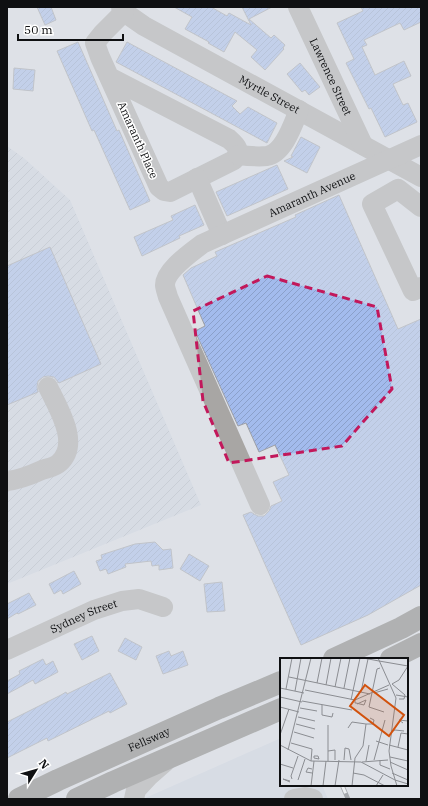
<svg xmlns="http://www.w3.org/2000/svg" width="428" height="806" viewBox="0 0 428 806" font-family="'IBM Plex Serif',serif">
  <style>
    .built { fill: #ced4e1 }
    .industrial { fill: url(#industrial-furrows) }
    .building { fill: url(#building-hatch); stroke: #9d9fa5 }
    .lines { fill: none; stroke-linecap: round; stroke-linejoin: round }
    .minor { stroke: #a8a6a4; stroke-width: 20 }
    .major { stroke: #787671; stroke-width: 22 }
    .rail-casing { stroke: #616367; stroke-width: 4.5 }
    .rail { stroke: #fff; stroke-width: 3; stroke-dasharray: 9; stroke-linecap: butt }
    .marked { fill: none; stroke: #c2185b; stroke-width: 3; stroke-dasharray: 8 5; stroke-linejoin: round }
    .labels { text-anchor: middle; dominant-baseline: central; stroke-width: 3; stroke-linejoin: round; paint-order: stroke }
    .street-label { font-size: 11px; fill: #0f1012; stroke: #fff }
    .inset-road { fill: none; stroke: #8b8d92; stroke-width: 1 }
    .view { fill: #d2520d; fill-opacity: 0.15; stroke: #d2520d; stroke-width: 2 }
    .inset-edge { fill: none; stroke: #0f1012; stroke-width: 2 }
  </style>
  <defs>
    <pattern id="industrial-furrows" width="10" height="10" patternUnits="userSpaceOnUse"><rect width="10" height="10" fill="#ced4e1"/><path d="M-1 1l2-2M0 10L10 0M9 11l2-2" fill="none" stroke="#b0b5c0"/></pattern>
    <pattern id="building-hatch" width="6" height="6" patternUnits="userSpaceOnUse"><rect width="6" height="6" fill="#a3bbed"/><path d="M-1 1l2-2M0 6l6-6M5 7l2-2" fill="none" stroke="#8ba0ca"/></pattern>
  </defs>
  <rect width="100%" height="100%" fill="#dee1e7"/>
  <path class="built" d="M281 738V785H322L328 799H143Z"/>
  <path class="industrial" d="M7 146 25 159 70 200 201 505 7 584Z"/>
  <g class="building">
    <path d="M37 7H51L56 20 45 25Z"/>
    <path d="M174 7H211L227 16 229 13 251 25 242 7H272L249 19 271 38 274 35 285 45 283 48 284 49 265 70 251 57 257 50 235 32 224 52 208 43 209 42 185 29 192 17Z"/>
    <path d="M361 7H421V22L404 30 400 23 364 40 367 45 362 47 375 75 404 61 411 76 393 84 403 105 408 103 417 122 385 137 371 108 369 109 346 63 354 59 337 23 363 11Z"/>
    <path d="M78 42 117 131 119 130 150 201 130 210 94 130 92 131 57 51Z"/>
    <path d="M127 42 237 101 232 106 240 114 248 107 277 123 267 143 116 62Z"/>
    <path d="M300 63 320 87 309 95 305 90 302 92 287 74Z"/>
    <path d="M14 68 35 70 33 91 13 89Z"/>
    <path d="M301 137 320 147 307 173 284 161 293 157 291 156Z"/>
    <path d="M277 165 288 189 227 216 216 192Z"/>
    <path d="M339 195 398 329 421 319V585L368 615 301 645 243 515 251 512 254 514 258 516H264L269 511 271 506 282 501 273 482 289 475 275 445 259 452 246 423 238 426 195 331 205 326 183 275 191 268 217 256 215 252 296 217 295 215Z"/>
    <path d="M195 205 204 225 179 236 180 238 142 256 134 237 173 220 171 216Z"/>
    <path d="M50 247 101 364 59 383 54 377 48 376 43 377 38 381 37 387 38 392 7 405V266Z"/>
    <path d="M155 542 163 550 171 549 173 568 159 570V565L152 566 151 561 125 564 126 567 108 574 106 569 100 571 96 561 102 559 101 555 135 544Z"/>
    <path d="M189 554 209 566 200 581 180 569Z"/>
    <path d="M74 571 81 584 63 594 61 590 54 594 49 584Z"/>
    <path d="M222 582 225 611 207 612 204 584Z"/>
    <path d="M29 593 36 605 18 614 17 613 7 619V604Z"/>
    <path d="M92 636 99 651 82 660 74 644Z"/>
    <path d="M125 638 142 647 136 660 118 651Z"/>
    <path d="M169 651 171 656 183 651 188 665 163 674 156 656Z"/>
    <path d="M43 659 46 665 53 661 58 672 35 684 33 680 7 694V681L20 674 19 671Z"/>
    <path d="M110 673 127 704 110 713 109 711 48 741 47 738 7 758V722L61 695 66 692 67 694Z"/>
  </g>
  <g class="lines">
    <g class="minor">
      <path id="s1" d="M121 7 124 12 144 26 421 177"/>
      <path id="s2" d="M298 7 363 145"/>
      <path d="M109 77 229 139C237 146 241 150 234 160L170 192 164 191 159 187 100 57 95 43 103 33 124 12"/>
      <path d="M238 155C247 156 258 157 267 156 284 153 293 124 299 110"/>
      <path d="M197 178 222 235"/>
      <path d="M421 207 398 189 372 204 413 291 421 287"/>
      <path d="M7 481C19 480 31 475 42 470 47 468 55 467 59 463 81 444 58 408 48 387"/>
      <path id="s3" d="M260 505 168 297C167 293 165 288 165 285 165 270 192 252 202 244L421 145"/>
      <path id="s4" d="M7 650 94 610 122 601 139 599 163 607"/>
      <path d="M134 799 136 790 149 776 165 762"/>
      <path d="M294 799 305 797 313 799"/>
    </g>
    <g class="major">
      <path d="M334 659 401 628 421 617"/>
      <path d="M391 659 421 644"/>
      <path id="s5" d="M19 799 58 780 219 708 281 682"/>
      <path d="M77 799 113 782 281 709"/>
    </g>
    <g class="rail-casing">
      <path id="rail" d="M342 785 348 799"/>
    </g>
    <use href="#rail" class="rail"/>
  </g>
  <path d="M0 0H428V806H0ZM267 276 377 307 392 389 342 446 229 463 203 401 193 311Z" fill="#dee1e7" fill-opacity=".55" fill-rule="evenodd"/>
  <path class="marked" d="M267 276 377 307 392 389 342 446 229 463 203 401 193 311Z"/>
  <g class="labels">
    <g class="street-label">
      <text stroke="none"><textPath href="#s2" startOffset="77">Lawrence Street</textPath></text>
      <text stroke="none"><textPath href="#s1" startOffset="173">Myrtle Street</textPath></text>
      <text transform="translate(138 140) rotate(66)">Amaranth Place</text>
      <text stroke="none"><textPath href="#s3" startOffset="417">Amaranth Avenue</textPath></text>
      <text stroke="none"><textPath href="#s4" startOffset="84">Sydney Street</textPath></text>
      <text stroke="none"><textPath href="#s5" startOffset="143">Fellsway</textPath></text>
    </g>
  </g>
  <g transform="translate(280 658)">
    <rect width="128" height="128" fill="#dee1e7"/>
    <path class="inset-road" d="M83 0 99 3M98 0 116 40 109 93 111 108 117 128M99 3 128 8M100 10 97 11 89 49 104 54M9 19 90 36M37 25 42 0M112 26 125 37 124 41H119M112 26 119 22 128 8M46 27 51 0M55 29 61 0M0 30 24 35M64 30 70 0M6 31 12 0M25 32 75 42 109 27M15 33 21 0M81 34 88 1M94 35 108 31M116 37 128 39M0 39 22 44M71 42 80 0M75 42V45H76L84 47 86 42 77 46M22 43 72 52M42 47V57L52 59 53 55M0 49 19 54M20 50 37 53M18 59 35 63M123 65 119 62 128 63M16 66 35 71M86 66H93L94 62 90 60M48 67V103M68 70 72 64 86 66 83 88 75 100 72 128M14 74 34 80M111 74 115 72 124 73M0 77 9 51M96 83 108 87M11 85 32 91 31 103M0 87 31 103 81 104 115 122M109 87 128 92M118 89 121 75 128 76M8 92 31 0M48 93 55 92V102M38 98 39 101 34 100V98ZM110 99 128 103M64 102 65 90 69 91 71 102M94 102 105 62M100 102V107L110 111M86 103 89 87M82 104 108 102M110 104 128 112M0 106 13 110M32 115 26 114 28 110 32 111M73 115 84 117 105 128M112 115 128 122M12 121 11 118 18 98M18 122 25 101M115 122 128 126M10 124 3 121 10 123M31 128 34 103M43 128 46 103M55 128 59 102M96 128 103 117"/>
    <path class="view" d="M85 27 124 57 109 78 70 48Z"/>
    <rect width="128" height="128" class="inset-edge"/>
  </g>
  <rect width="428" height="806" fill="none" stroke="#0f1012" stroke-width="16"/>
  <g transform="translate(36 770) rotate(53)" stroke="#ffffff" stroke-width="3" paint-order="stroke">
  <path d="M0-3L7 15L0 10L-7 15Z" fill="#0f1012"/>
  <text y="-6" font-size="11" font-weight="bold" text-anchor="middle" fill="#0f1012">N</text>
  </g>
  <path d="M18 34v6h105v-6" fill="none" stroke="#0f1012" stroke-width="2"/>
  <text x="24" y="34" font-size="12" fill="#0f1012" stroke="#ffffff" stroke-width="3" paint-order="stroke">50 m</text>
</svg>
